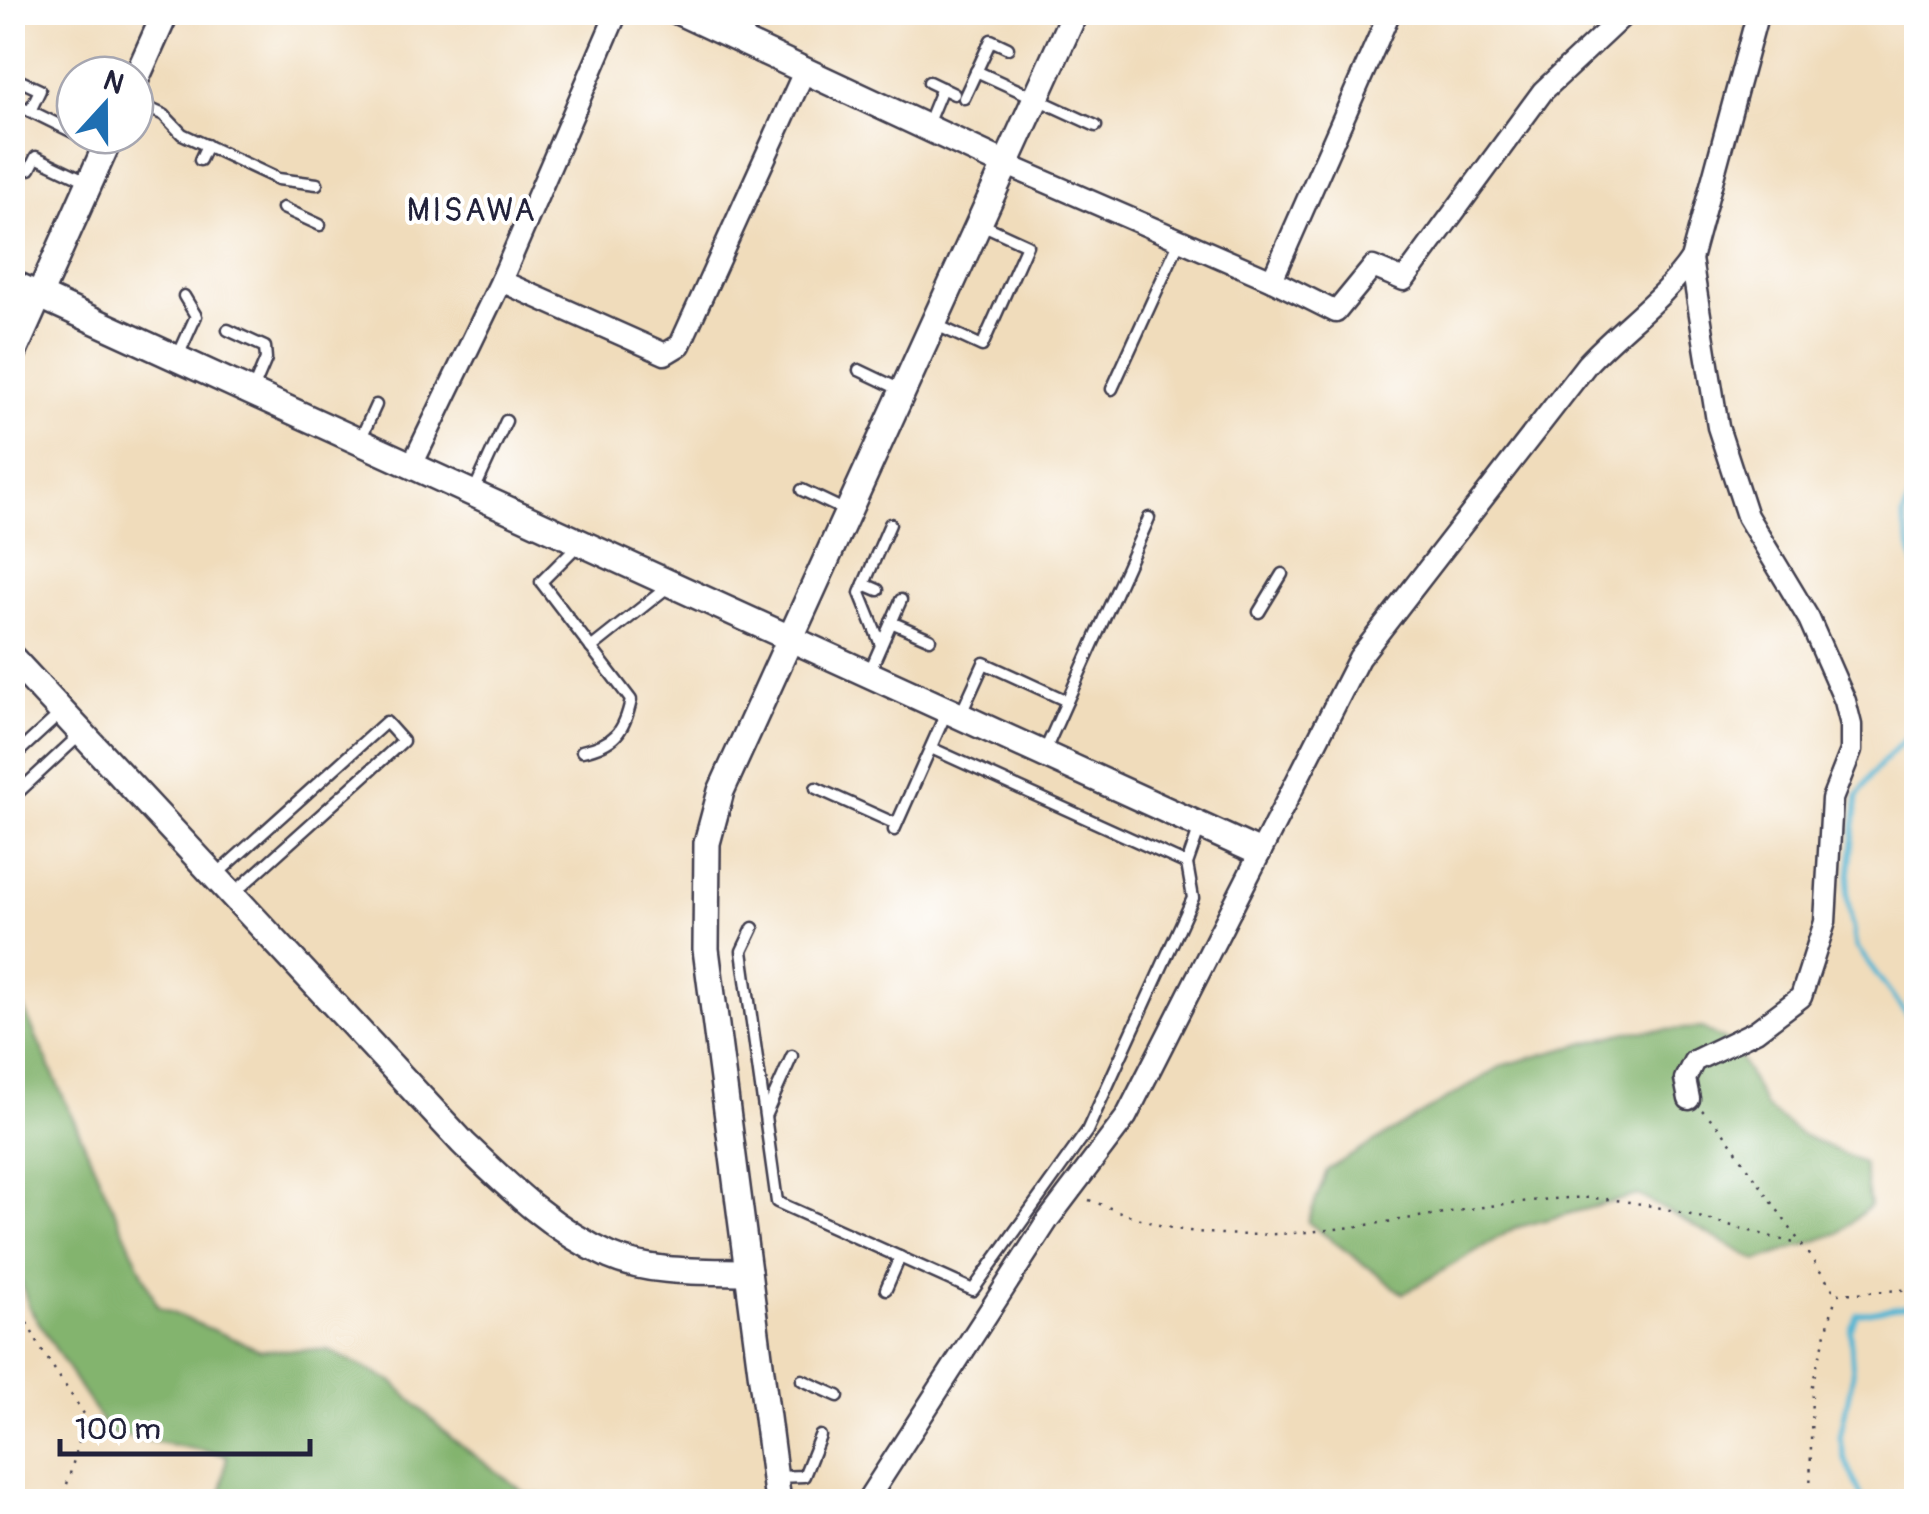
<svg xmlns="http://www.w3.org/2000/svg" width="1929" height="1514" viewBox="0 0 1929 1514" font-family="Pangolin,sans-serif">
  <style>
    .forest { fill: #83b46e; stroke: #526b54; stroke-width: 2.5 }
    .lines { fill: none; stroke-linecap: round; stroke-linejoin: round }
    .stream { stroke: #55b6d3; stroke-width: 5 }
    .service-casing { stroke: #413e4e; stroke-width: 15 }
    .minor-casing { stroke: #413e4e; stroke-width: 25 }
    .tertiary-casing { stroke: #413e4e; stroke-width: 30 }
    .path { stroke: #413e4e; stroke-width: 2.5; stroke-dasharray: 2.5 8; stroke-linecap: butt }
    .service { stroke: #fff; stroke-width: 10 }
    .minor { stroke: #fff; stroke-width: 20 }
    .tertiary { stroke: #fff; stroke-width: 25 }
    .labels { text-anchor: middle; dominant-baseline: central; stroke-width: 8; stroke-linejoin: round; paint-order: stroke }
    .quarter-label { font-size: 32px; letter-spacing: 2.5px; fill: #22223b; stroke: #fff }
  </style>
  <rect width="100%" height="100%" fill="#fff"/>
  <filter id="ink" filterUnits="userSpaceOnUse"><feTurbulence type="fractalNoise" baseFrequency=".01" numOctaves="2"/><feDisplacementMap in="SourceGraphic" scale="20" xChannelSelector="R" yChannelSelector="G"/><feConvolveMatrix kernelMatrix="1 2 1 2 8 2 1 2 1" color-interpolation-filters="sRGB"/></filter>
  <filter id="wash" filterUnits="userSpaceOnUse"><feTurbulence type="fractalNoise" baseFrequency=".0048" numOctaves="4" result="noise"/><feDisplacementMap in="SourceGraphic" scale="40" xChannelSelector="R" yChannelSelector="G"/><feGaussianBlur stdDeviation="2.25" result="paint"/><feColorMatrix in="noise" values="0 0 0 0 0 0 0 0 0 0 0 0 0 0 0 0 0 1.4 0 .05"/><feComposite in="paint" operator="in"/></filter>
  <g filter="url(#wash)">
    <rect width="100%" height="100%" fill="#f0dcbb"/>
    <g class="forest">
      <path d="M12 983 158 1307 260 1350H328L393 1382 451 1438 527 1494 625 1501H220L227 1455 109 1433 29 1307 13 1257Z"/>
      <path d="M1702 1028 1734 1045 1765 1107 1800 1134 1863 1163 1870 1206 1839 1233 1757 1261 1638 1195 1515 1228 1403 1294 1308 1222 1327 1170 1504 1065 1627 1032Z"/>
    </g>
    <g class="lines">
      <g class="stream">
        <path d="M1916 483 1903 517 1916 570"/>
        <path d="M1916 727 1872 774 1858 796 1847 895 1856 946 1916 1028"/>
        <path d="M1864 1502 1845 1460 1840 1437 1853 1374 1850 1330 1857 1314 1916 1304"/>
      </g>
    </g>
  </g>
  <g filter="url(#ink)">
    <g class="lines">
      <g class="service-casing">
        <g id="service">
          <path d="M743 42 757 12"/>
          <path d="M976 71 1096 126"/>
          <path d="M12 77 40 90 30 111"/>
          <path d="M929 82 954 94"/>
          <path d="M964 98 991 40 1008 48"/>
          <path d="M12 102 75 133"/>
          <path d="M135 102 164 115 182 134 278 179 317 184"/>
          <path d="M926 127 942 88"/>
          <path d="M79 135 105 148"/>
          <path d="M200 160 207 145"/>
          <path d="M30 169 36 157 89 182"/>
          <path d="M283 208 320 225"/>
          <path d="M932 323 982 346 1027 245 979 223"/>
          <path d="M228 330 265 347 266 359 252 392"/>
          <path d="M178 356 196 316 184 296"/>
          <path d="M859 370 901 390"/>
          <path d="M1112 389 1180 240"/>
          <path d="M360 440 376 405"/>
          <path d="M802 490 846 511"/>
          <path d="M473 493 506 421"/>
          <path d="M580 543 541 582 631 700C624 733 614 744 582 751"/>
          <path d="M864 584 878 590"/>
          <path d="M1259 612 1282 574"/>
          <path d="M891 622 930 639"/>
          <path d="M881 645 860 593 890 524"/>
          <path d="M591 648 669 586"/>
          <path d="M869 673 901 600"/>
          <path d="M960 716 984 663 1067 701"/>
          <path d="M931 748 1187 864"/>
          <path d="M1043 755 1149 518"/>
          <path d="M12 758 62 712"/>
          <path d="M816 788 896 824"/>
          <path d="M12 798 82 733"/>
          <path d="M894 830 946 713"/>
          <path d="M216 875 386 722 403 741 233 894"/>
          <path d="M753 928 742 951 777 1202 973 1290 1087 1131 1193 898 1187 864 1200 827"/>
          <path d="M766 1114 792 1056"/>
          <path d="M886 1289 900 1257"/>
          <path d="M802 1380 838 1396"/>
          <path d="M776 1477 804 1476 820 1436"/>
        </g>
      </g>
      <g class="minor-casing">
        <g id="minor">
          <path d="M1390 12 1272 280 1336 312 1373 267 1404 280 1543 91 1627 12"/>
          <path d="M1005 164 1272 280"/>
          <path d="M501 281 665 354 680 345 804 72"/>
          <path d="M412 465 501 281 617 12"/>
          <path d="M1689 1099 1685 1079 1694 1061 1756 1031 1801 997 1825 922 1832 799 1851 751V725L1845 701 1809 619 1747 516 1718 427 1691 259"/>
          <path d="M866 1502 1048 1220 1126 1117 1359 658 1587 364C1619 329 1666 297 1691 259L1758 12"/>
        </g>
      </g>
      <g class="tertiary-casing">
        <g id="tertiary">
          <path d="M679 12 1005 164"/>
          <path d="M135 81 166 12"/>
          <path d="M12 283 1258 852"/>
          <path d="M12 356 111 135"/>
          <path d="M12 658 463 1143C508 1186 552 1230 610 1256 651 1274 704 1271 748 1272"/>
          <path d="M778 1502 706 949 707 843 721 791 1075 12"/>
        </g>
      </g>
      <g class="path">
        <path d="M1702 1110 1721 1129 1836 1294"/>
        <path d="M1089 1200C1119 1211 1150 1225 1182 1230 1309 1249 1441 1205 1568 1198 1636 1194 1731 1227 1798 1244"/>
        <path d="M1838 1294 1916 1289"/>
        <path d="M12 1295 41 1349 86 1417 62 1502"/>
        <path d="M1810 1502 1812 1385 1836 1296"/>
      </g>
      <use href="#service" class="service"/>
      <use href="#minor" class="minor"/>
      <use href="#tertiary" class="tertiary"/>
    </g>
  </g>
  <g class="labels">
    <g class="quarter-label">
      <text x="472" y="211">MISAWA</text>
    </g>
  </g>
  <rect width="1929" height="1514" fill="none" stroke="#fff" stroke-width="50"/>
  <g transform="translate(105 105) rotate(21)"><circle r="48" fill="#ffffff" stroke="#a7a7b1" stroke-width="2.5"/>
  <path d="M0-8L18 38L0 25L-18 38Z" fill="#1f6fb2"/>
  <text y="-15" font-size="28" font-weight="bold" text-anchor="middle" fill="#22223b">N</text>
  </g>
  <path d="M60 1439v15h250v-15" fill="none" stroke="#22223b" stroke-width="5"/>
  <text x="75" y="1439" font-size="30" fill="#22223b" stroke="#ffffff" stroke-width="8" paint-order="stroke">100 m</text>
</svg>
